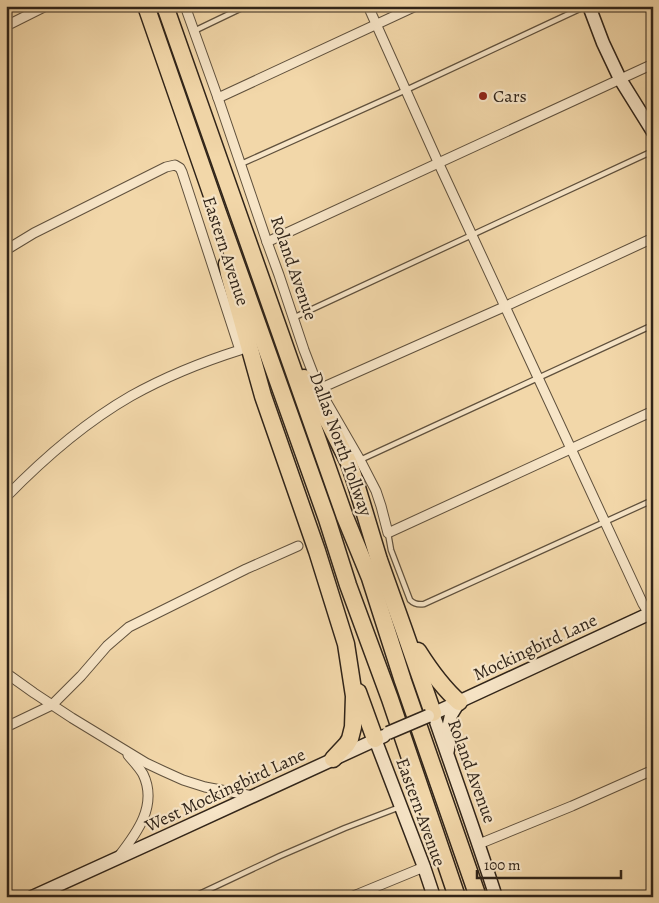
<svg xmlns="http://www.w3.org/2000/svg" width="659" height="903" viewBox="0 0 659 903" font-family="Alegreya,serif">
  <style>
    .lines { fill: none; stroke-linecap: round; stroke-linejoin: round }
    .lane-casing { stroke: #60513d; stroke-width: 7 }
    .street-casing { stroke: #60513d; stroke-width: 11 }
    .secondary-casing { stroke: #302419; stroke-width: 15 }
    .highway-casing { stroke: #302419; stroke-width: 19 }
    .lane { stroke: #f7e5c7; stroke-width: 4.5 }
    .street { stroke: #f7e5c7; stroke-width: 9 }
    .secondary { stroke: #f7e5c7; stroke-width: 12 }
    .highway { stroke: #f2d7a9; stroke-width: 16 }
    .secondary-bridge-casing { stroke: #302419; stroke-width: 15; stroke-linecap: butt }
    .secondary-bridge { stroke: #f7e5c7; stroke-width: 12 }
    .poi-dot { fill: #8f2418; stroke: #f7e5c7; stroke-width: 2 }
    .labels { text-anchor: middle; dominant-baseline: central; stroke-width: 4.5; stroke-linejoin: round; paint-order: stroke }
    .poi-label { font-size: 18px; fill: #302419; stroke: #f7e5c7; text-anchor: start }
    .street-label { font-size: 18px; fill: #302419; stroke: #f7e5c7 }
  </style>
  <rect width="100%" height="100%" fill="#f2d7a9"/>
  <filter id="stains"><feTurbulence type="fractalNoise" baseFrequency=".004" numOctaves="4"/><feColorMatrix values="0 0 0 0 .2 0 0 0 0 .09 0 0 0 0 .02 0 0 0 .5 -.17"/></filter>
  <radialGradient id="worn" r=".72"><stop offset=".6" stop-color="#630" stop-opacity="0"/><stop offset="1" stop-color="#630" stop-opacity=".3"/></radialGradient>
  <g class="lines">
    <g class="lane-casing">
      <g id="lane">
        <path d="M194 31 246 6"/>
        <path d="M241 164 406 90 586 6"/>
        <path d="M293 318 653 151"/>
        <path d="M360 460 653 325"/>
        <path d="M388 533 391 550 410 600C414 604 418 605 424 604L653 500"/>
        <path d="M193 897 280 856 345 828 400 807"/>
      </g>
    </g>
    <g class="street-casing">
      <g id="street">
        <path d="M185 6 218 98 267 242 279 275 304 350 319 389 360 460 376 491 381 506 388 533 653 411"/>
        <path d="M368 6 438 162 643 604 649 614"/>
        <path d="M6 26 46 6"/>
        <path d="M218 98 416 6"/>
        <path d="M267 242 653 64"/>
        <path d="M6 250 34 233 166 167 175 165 180 168 182 172 240 350C202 362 165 377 131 396 84 423 43 459 6 497"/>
        <path d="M319 389 506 306 653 238"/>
        <path d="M6 673 34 693 72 718 146 763 163 771 183 780 205 787 253 796"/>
        <path d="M6 727 52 705 81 676 107 646 129 627 246 569 298 546"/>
        <path d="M479 844 572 806 653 770"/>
        <path d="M119 856C137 833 158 805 143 774 139 767 133 761 128 755"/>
        <path d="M351 897 424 867"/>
      </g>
    </g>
    <g class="secondary-casing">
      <g id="secondary">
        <path d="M589 6 603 43 620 79 653 132"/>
        <path d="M433 713C454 774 476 835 496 897"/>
        <path d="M428 716 653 612"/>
        <path d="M375 739 424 867 434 897"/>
        <path d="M448 750 449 724 451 715 459 702"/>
        <path d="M32 897 164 837 384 736"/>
      </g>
    </g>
    <g class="highway-casing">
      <g id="highway">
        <path d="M146 6 218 213 327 519 348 585 390 699 457 897"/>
        <path d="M165 6 345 517 370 578 403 681 478 897"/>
        <path d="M227 264 229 274 263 396 317 551 346 644 354 696 353 727 350 739 347 744 333 759"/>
        <path d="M304 378 329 423 349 463 356 484 379 560 404 630 433 713"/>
        <path d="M418 651C430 670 442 687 459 702"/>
        <path d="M358 692 375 739"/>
      </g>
    </g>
    <use href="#lane" class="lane"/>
    <use href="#street" class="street"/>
    <use href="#secondary" class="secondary"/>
    <use href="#highway" class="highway"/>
    <g class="secondary-bridge-casing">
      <path id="secondary-bridge" d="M388 733 428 716"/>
    </g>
    <use href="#secondary-bridge" class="secondary-bridge"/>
  </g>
  <circle class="poi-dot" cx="483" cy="96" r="5"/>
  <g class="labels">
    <g class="poi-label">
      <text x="493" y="96">Cars</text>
    </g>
    <g class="street-label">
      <text transform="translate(226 251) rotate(72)">Eastern Avenue</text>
      <text transform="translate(294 268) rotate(71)">Roland Avenue</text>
      <text transform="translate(341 444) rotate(70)">Dallas North Tollway</text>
      <text transform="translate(535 647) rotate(-25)">Mockingbird Lane</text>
      <text transform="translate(472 771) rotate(70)">Roland Avenue</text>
      <text transform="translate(225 790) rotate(-25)">West Mockingbird Lane</text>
      <text transform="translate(421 812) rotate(70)">Eastern Avenue</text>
    </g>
  </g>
  <rect width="659" height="903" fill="none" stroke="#f2d7a9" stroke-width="25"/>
  <rect x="8" y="8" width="644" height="888" fill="none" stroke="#302419" stroke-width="2.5"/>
  <rect x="12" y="12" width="634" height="878" fill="none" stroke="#302419"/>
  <path d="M477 870v8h144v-8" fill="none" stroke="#302419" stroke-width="2.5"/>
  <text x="484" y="870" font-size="15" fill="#302419" stroke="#f7e5c7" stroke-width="4" paint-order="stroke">100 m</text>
  <rect width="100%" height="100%" filter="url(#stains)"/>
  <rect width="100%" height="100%" fill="url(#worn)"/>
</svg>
